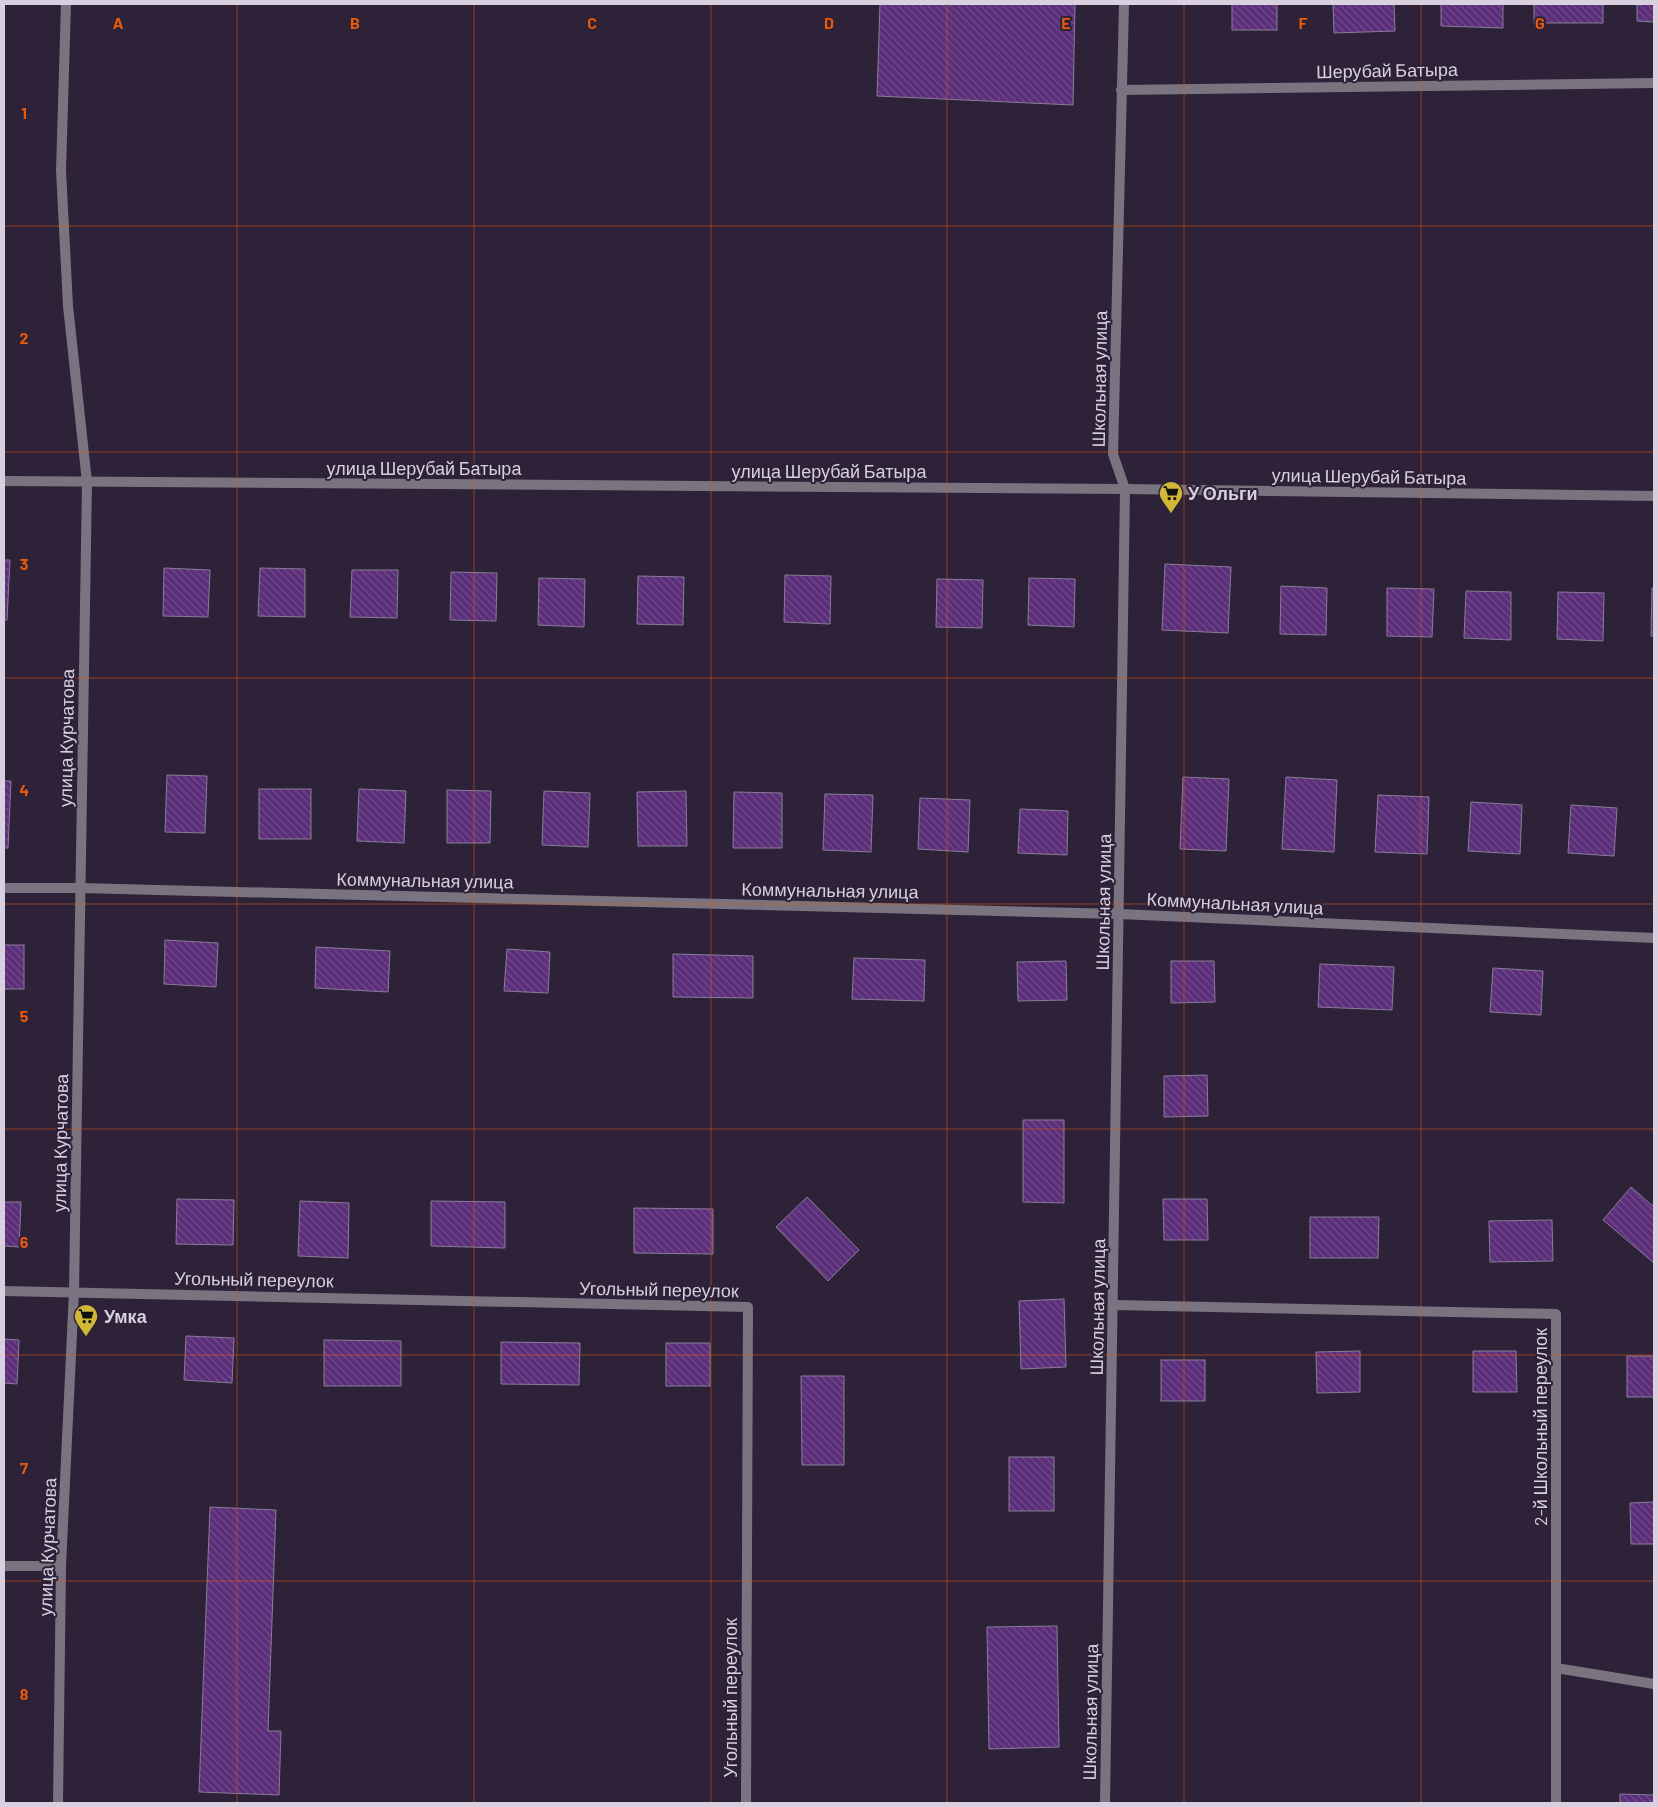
<svg xmlns="http://www.w3.org/2000/svg" width="1658" height="1807" viewBox="0 0 1658 1807" font-family="Barlow,sans-serif">
  <style>
    .building { fill: url(#building-back-hatch); stroke: #8a7c97 }
    .lines { fill: none; stroke-linecap: round; stroke-linejoin: round }
    .service { stroke: #7a7480; stroke-width: 10 }
    .minor { stroke: #7a7480; stroke-width: 10 }
    .tertiary { stroke: #7a7480; stroke-width: 10 }
    .grid { fill: none; stroke: #e8590c; stroke-width: 1; stroke-opacity: 0.55 }
    .labels { text-anchor: middle; dominant-baseline: central; stroke-width: 4; stroke-linejoin: round; paint-order: stroke }
    .street-label { font-size: 18px; fill: #d8d0df; stroke: #2e2239 }
    .poi-label { font-size: 18px; font-weight: bold; fill: #d8d0df; stroke: #2e2239; text-anchor: start }
    .grid-label { font-size: 16px; text-anchor: middle; font-weight: bold; fill: #e8590c; stroke: #2e2239; stroke-width: 4; stroke-linejoin: round; paint-order: stroke }
  </style>
  <defs>
    <pattern id="building-back-hatch" width="6" height="6" patternUnits="userSpaceOnUse" patternTransform="scale(1.25)"><rect width="6" height="6" fill="#5a2e79"/><path d="M-1 5l2 2M0 0l6 6M5-1l2 2" fill="none" stroke="#714b8c"/></pattern>
  </defs>
  <rect width="100%" height="100%" fill="#2e2239"/>
  <g class="building">
    <path d="M880 4H1075L1073 105 877 96Z"/>
    <rect x="1232" y="4" width="45" height="26"/>
    <path d="M1333 4H1394L1395 31 1334 33Z"/>
    <path d="M1441 4H1503V28L1441 26Z"/>
    <rect x="1534" y="4" width="69" height="19"/>
    <path d="M1637 4H1654V22L1637 21Z"/>
    <path d="M4 560H10L7 620H4Z"/>
    <path d="M1165 564 1231 567 1228 633 1162 630Z"/>
    <path d="M164 568 210 570 208 617 163 616Z"/>
    <path d="M260 568 305 569V617L258 616Z"/>
    <path d="M352 570H398L397 618 350 617Z"/>
    <path d="M451 572 497 573 496 621 450 620Z"/>
    <path d="M785 575 831 576 830 624 784 622Z"/>
    <path d="M638 576 684 577 683 625 637 624Z"/>
    <path d="M539 578 585 579 584 627 538 625Z"/>
    <path d="M1029 578 1075 579 1074 627 1028 625Z"/>
    <path d="M937 579 983 580 982 628 936 627Z"/>
    <path d="M1281 586 1327 588 1326 635 1280 634Z"/>
    <path d="M1387 588 1434 589 1432 637 1387 636Z"/>
    <path d="M1652 588H1654V636H1651Z"/>
    <path d="M1466 591 1511 592V640L1464 638Z"/>
    <path d="M1558 592 1604 593 1603 641 1557 639Z"/>
    <path d="M167 775 207 776 205 833 165 832Z"/>
    <path d="M1183 777 1229 779 1226 851 1180 849Z"/>
    <path d="M1286 777 1337 780 1334 852 1282 849Z"/>
    <path d="M4 781H11L8 848H4Z"/>
    <rect x="259" y="789" width="52" height="50"/>
    <path d="M359 789 406 791 404 843 357 841Z"/>
    <path d="M447 790 491 791 490 843H447Z"/>
    <path d="M544 791 590 793 588 847 542 845Z"/>
    <path d="M686 791 687 846H638L637 792Z"/>
    <path d="M734 792 782 793V848H733Z"/>
    <path d="M825 794 873 795 871 852 823 850Z"/>
    <path d="M1378 795 1429 797 1427 854 1375 852Z"/>
    <path d="M920 798 970 800 968 852 918 849Z"/>
    <path d="M1471 802 1522 805 1520 854 1468 851Z"/>
    <path d="M1571 805 1617 808 1614 856 1568 853Z"/>
    <path d="M1020 809 1068 811 1067 855 1018 853Z"/>
    <path d="M165 940 218 943 216 987 164 984Z"/>
    <rect x="4" y="945" width="20" height="44"/>
    <path d="M316 947 390 951 388 992 315 988Z"/>
    <path d="M507 949 550 952 548 993 504 991Z"/>
    <path d="M673 954 753 956V998L673 997Z"/>
    <path d="M854 958 925 960 924 1001 852 999Z"/>
    <path d="M1066 961 1067 1000 1018 1001 1017 962Z"/>
    <path d="M1171 961H1214L1215 1002 1171 1003Z"/>
    <path d="M1320 964 1394 967 1392 1010 1318 1007Z"/>
    <path d="M1493 968 1543 971 1541 1015 1490 1012Z"/>
    <path d="M1207 1075 1208 1116 1164 1117V1076Z"/>
    <path d="M1023 1120H1064V1203L1023 1202Z"/>
    <path d="M1631 1187 1654 1207V1263L1603 1220Z"/>
    <path d="M807 1197 859 1250 828 1281 776 1227Z"/>
    <path d="M177 1199 234 1200 233 1245 176 1244Z"/>
    <path d="M1163 1199H1207L1208 1240H1164Z"/>
    <path d="M300 1201 349 1203 348 1258 298 1256Z"/>
    <path d="M431 1201 505 1202V1248L431 1246Z"/>
    <path d="M4 1202H21L19 1247 4 1246Z"/>
    <path d="M634 1208 713 1209V1254L634 1253Z"/>
    <path d="M1310 1217H1379L1378 1258H1310Z"/>
    <path d="M1552 1220 1553 1261 1490 1262 1489 1221Z"/>
    <path d="M1064 1299 1066 1367 1021 1369 1019 1301Z"/>
    <path d="M186 1336 234 1338 232 1383 184 1380Z"/>
    <path d="M4 1339 19 1340 17 1384 4 1383Z"/>
    <path d="M324 1340 401 1341V1386H324Z"/>
    <path d="M501 1342 580 1343 579 1385 501 1384Z"/>
    <rect x="666" y="1343" width="44" height="43"/>
    <path d="M1360 1351V1392L1317 1393 1316 1352Z"/>
    <path d="M1473 1351H1516L1517 1392H1473Z"/>
    <rect x="1627" y="1356" width="27" height="41"/>
    <rect x="1161" y="1360" width="44" height="41"/>
    <path d="M801 1376H844V1465H802Z"/>
    <rect x="1009" y="1457" width="45" height="54"/>
    <path d="M1654 1502V1544H1631L1630 1503Z"/>
    <path d="M210 1507 276 1510 268 1731H281L279 1795 199 1792Z"/>
    <path d="M1057 1626 1059 1747 989 1749 987 1627Z"/>
    <path d="M1620 1794 1654 1795V1803H1620Z"/>
  </g>
  <g class="lines">
    <path class="service" d="M4 1566H61"/>
    <g class="minor">
      <path d="M66 4 61 170 68 306 87 482"/>
      <path d="M1121 90 1654 83"/>
      <path d="M4 888H80L1119 914 1654 938"/>
      <path d="M4 1291 748 1307 746 1803"/>
      <path d="M1113 1305 1556 1314V1803"/>
      <path d="M1556 1668 1654 1684"/>
      <path d="M1105 1803 1125 489 1113 454 1124 4"/>
    </g>
    <g class="tertiary">
      <path d="M4 481 1125 489 1654 496"/>
      <path d="M58 1803 61 1566 74 1291 87 482"/>
    </g>
  </g>
  <path class="grid" d="M237 4V1803M474 4V1803M711 4V1803M947 4V1803M1184 4V1803M1421 4V1803M4 226H1654M4 452H1654M4 678H1654M4 904H1654M4 1129H1654M4 1355H1654M4 1581H1654"/>
  <defs>
    <g id="supermarket-pin" transform="scale(1.25)"><path d="M0 17L-7.5 6A9.5 9.5 0 1 1 7.5 6Z" fill="#d1b736" stroke="#2e2239"/><path d="M-6-5.5h2.5l.6 2H6L4.5 2H-2.5L-4.4-4H-6ZM-1.5 3.2a1.3 1.3 0 1 0 .1 0ZM3 3.2a1.3 1.3 0 1 0 .1 0Z" fill="#111"/></g>
  </defs>
  <g fill-rule="evenodd">
    <use href="#supermarket-pin" x="1171" y="493"/>
    <use href="#supermarket-pin" x="86" y="1316"/>
  </g>
  <g class="labels">
    <g class="street-label">
      <text transform="translate(1387 70) rotate(-1)">Шерубай Батыра</text>
      <text transform="translate(1099 379) rotate(-89)">Школьная улица</text>
      <text x="424" y="468">улица Шерубай Батыра</text>
      <text x="829" y="471">улица Шерубай Батыра</text>
      <text transform="translate(1369 476) rotate(1)">улица Шерубай Батыра</text>
      <text transform="translate(66 738) rotate(-89)">улица Курчатова</text>
      <text transform="translate(425 880) rotate(1)">Коммунальная улица</text>
      <text transform="translate(830 890) rotate(1)">Коммунальная улица</text>
      <text transform="translate(1103 902) rotate(-89)">Школьная улица</text>
      <text transform="translate(1235 903) rotate(3)">Коммунальная улица</text>
      <text transform="translate(60 1143) rotate(-89)">улица Курчатова</text>
      <text transform="translate(254 1279) rotate(1)">Угольный переулок</text>
      <text transform="translate(659 1289) rotate(1)">Угольный переулок</text>
      <text transform="translate(1097 1307) rotate(-89)">Школьная улица</text>
      <text transform="translate(1540 1427) rotate(-90)">2-й Школьный переулок</text>
      <text transform="translate(47 1547) rotate(-88)">улица Курчатова</text>
      <text transform="translate(730 1698) rotate(-90)">Угольный переулок</text>
      <text transform="translate(1090 1712) rotate(-89)">Школьная улица</text>
    </g>
    <g class="poi-label">
      <text x="1188" y="493">У Ольги</text>
      <text x="104" y="1316">Умка</text>
    </g>
  </g>
  <g class="grid-label">
    <text x="118" y="29">A</text>
    <text x="355" y="29">B</text>
    <text x="592" y="29">C</text>
    <text x="829" y="29">D</text>
    <text x="1066" y="29">E</text>
    <text x="1303" y="29">F</text>
    <text x="1540" y="29">G</text>
    <text x="24" y="119">1</text>
    <text x="24" y="344">2</text>
    <text x="24" y="570">3</text>
    <text x="24" y="796">4</text>
    <text x="24" y="1022">5</text>
    <text x="24" y="1248">6</text>
    <text x="24" y="1474">7</text>
    <text x="24" y="1700">8</text>
  </g>
  <rect width="1658" height="1807" fill="none" stroke="#d8d0df" stroke-width="10"/>
</svg>
